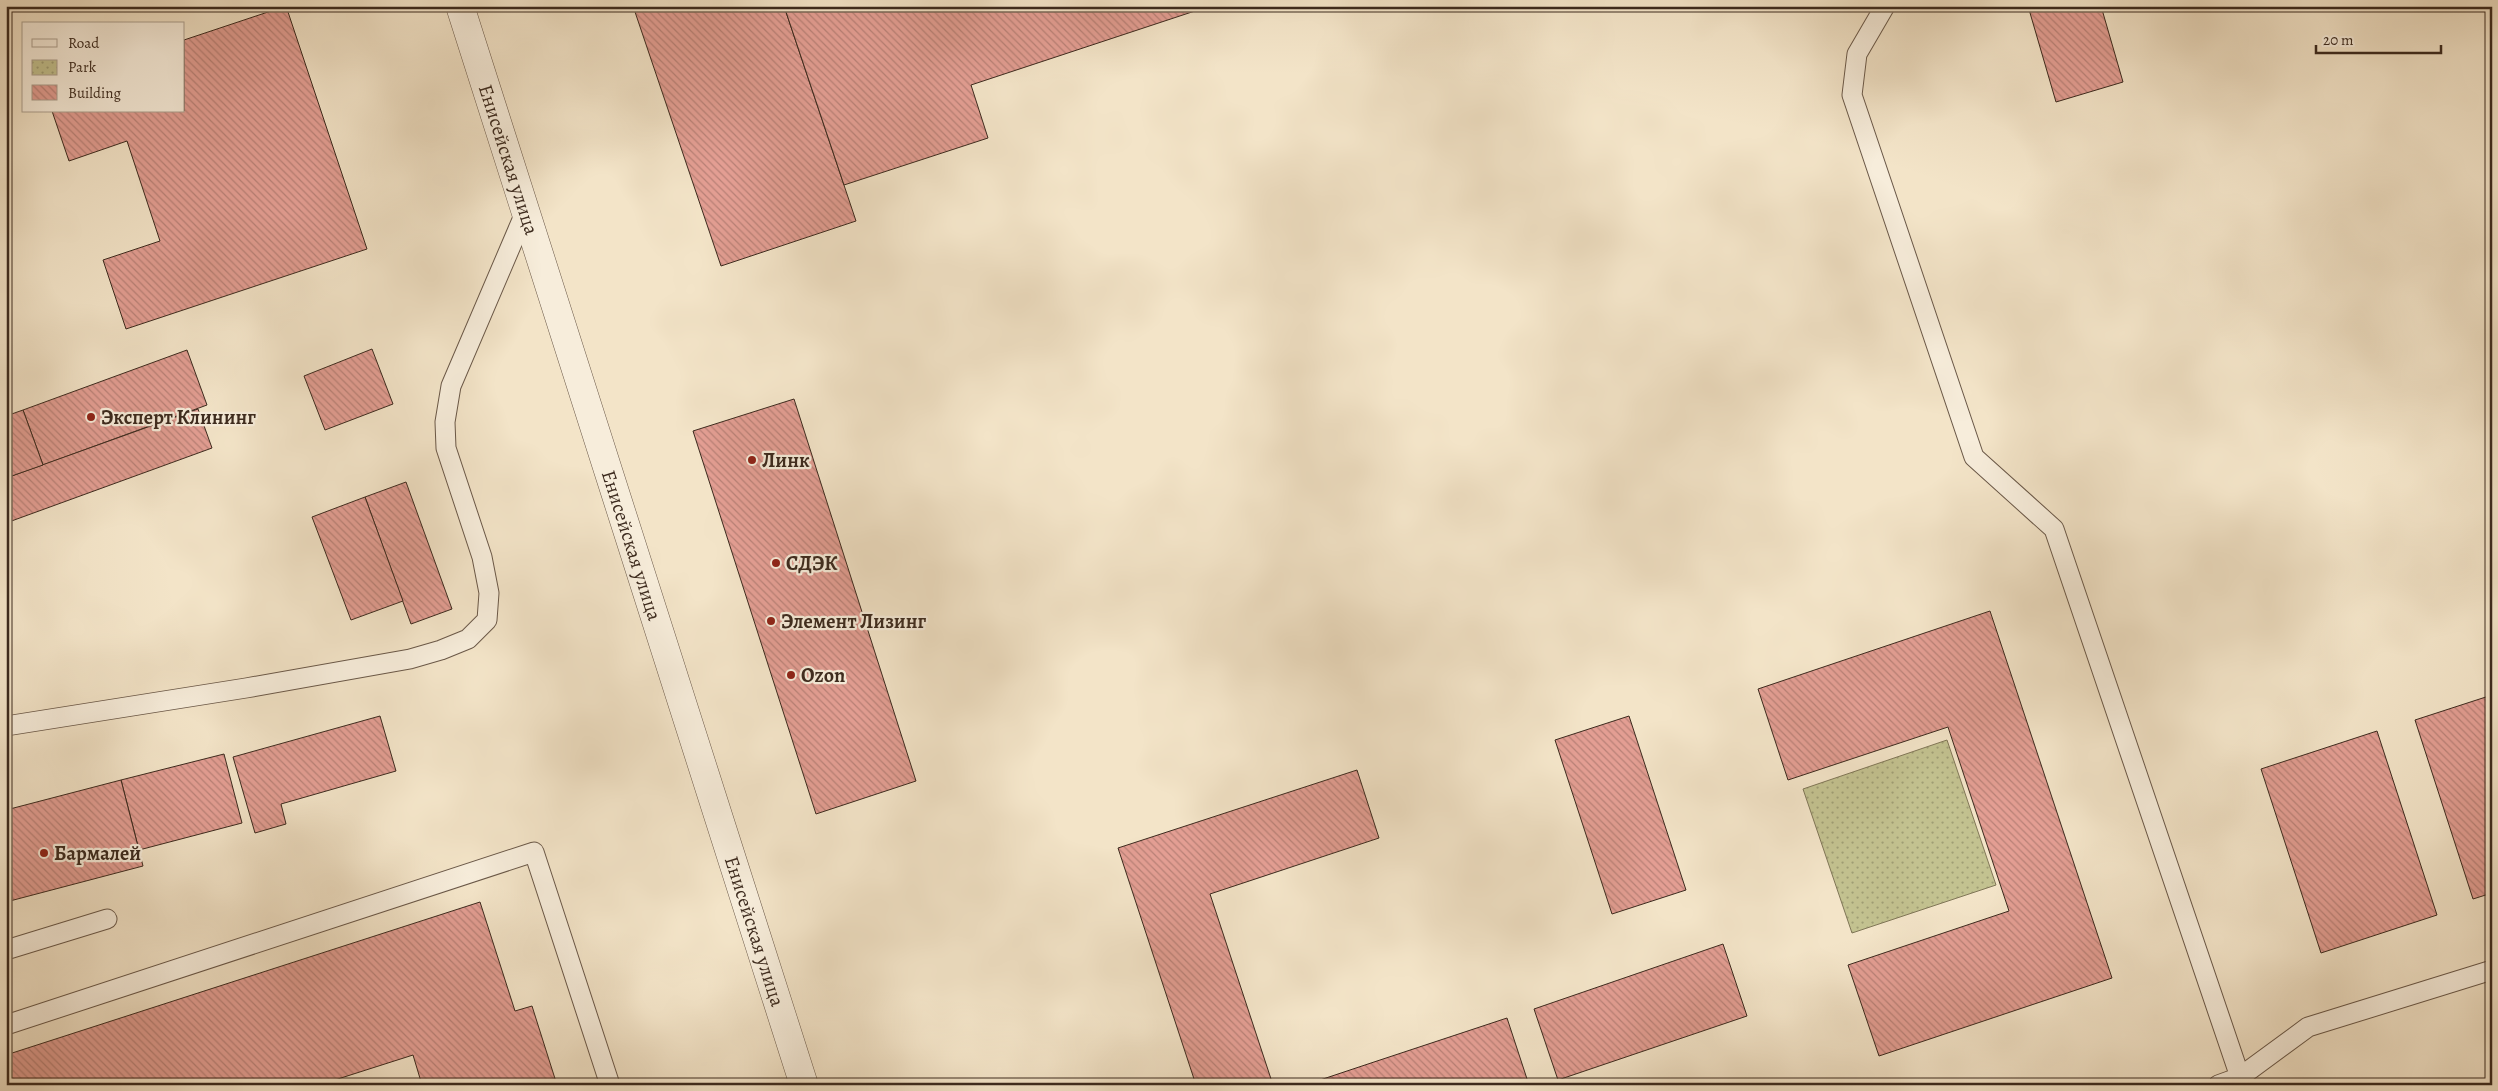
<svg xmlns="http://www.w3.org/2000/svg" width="2498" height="1091" viewBox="0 0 2498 1091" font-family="Alegreya,serif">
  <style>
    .park { fill: url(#park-dots); stroke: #807657 }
    .building { fill: url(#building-back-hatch); stroke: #3c2a1e }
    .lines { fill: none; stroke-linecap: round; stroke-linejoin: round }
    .service-casing { stroke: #6a5848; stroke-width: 21 }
    .tertiary-casing { stroke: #6a5848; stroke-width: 29 }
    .service { stroke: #f7eddb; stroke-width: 19 }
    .tertiary { stroke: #f7eddb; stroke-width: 28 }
    .poi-dot { fill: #8f2418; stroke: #f7eddb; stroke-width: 2 }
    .labels { text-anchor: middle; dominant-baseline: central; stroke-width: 4.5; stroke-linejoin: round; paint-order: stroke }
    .street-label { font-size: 20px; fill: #3c2a1e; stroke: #f7eddb }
    .poi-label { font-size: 20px; font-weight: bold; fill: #3c2a1e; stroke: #f7eddb; text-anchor: start }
  </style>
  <defs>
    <pattern id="park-dots" width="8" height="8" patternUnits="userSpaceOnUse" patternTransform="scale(1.25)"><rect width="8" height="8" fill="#c3c290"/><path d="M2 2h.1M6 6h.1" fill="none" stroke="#a09e75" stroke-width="1.8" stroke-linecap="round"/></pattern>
    <pattern id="building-back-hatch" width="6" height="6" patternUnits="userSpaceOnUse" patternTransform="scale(1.25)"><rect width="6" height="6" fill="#e39e93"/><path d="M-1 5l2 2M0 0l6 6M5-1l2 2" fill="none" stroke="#b98177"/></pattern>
  </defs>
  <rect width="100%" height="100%" fill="#f3e4c8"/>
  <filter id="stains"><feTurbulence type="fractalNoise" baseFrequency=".004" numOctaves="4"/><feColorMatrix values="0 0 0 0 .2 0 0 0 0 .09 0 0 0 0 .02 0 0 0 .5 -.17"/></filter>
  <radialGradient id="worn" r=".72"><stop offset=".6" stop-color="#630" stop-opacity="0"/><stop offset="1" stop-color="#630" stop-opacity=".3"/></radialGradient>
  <path class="park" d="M1947 740 1996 885 1852 933 1803 789Z"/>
  <g class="building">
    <path d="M286 6 367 249 126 329 103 260 160 241 127 141 69 161 52 111H184V40Z"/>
    <path d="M633 6H784L856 221 721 266Z"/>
    <path d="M784 6H1210L971 85 988 138 844 185Z"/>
    <path d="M2028 6H2101L2123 82 2056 102Z"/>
    <path d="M372 349 393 404 325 430 304 376Z"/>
    <path d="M187 350 207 405 43 465 23 410Z"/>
    <path d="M794 399 916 781 816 814 693 431Z"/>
    <path d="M198 409 212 448 6 523V478Z"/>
    <path d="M23 410 43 465 6 478V416Z"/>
    <path d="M406 482 452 609 411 624 365 497Z"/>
    <path d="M365 497 403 601 351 620 312 517Z"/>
    <path d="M1990 611 2112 978 1879 1056 1848 965 2009 911 1948 727 1788 780 1758 689Z"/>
    <path d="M2492 695V893L2473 899 2415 720Z"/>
    <path d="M380 716 396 771 281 804 286 824 255 833 233 757Z"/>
    <path d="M1629 716 1686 890 1612 914 1555 740Z"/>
    <path d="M2377 731 2437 915 2321 953 2261 769Z"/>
    <path d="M224 754 242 823 139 850 121 780Z"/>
    <path d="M1357 770 1379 838 1210 894 1273 1085H1196L1118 848Z"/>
    <path d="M121 780 143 866 6 902V810Z"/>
    <path d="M480 902 515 1011 532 1006 557 1085H422L413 1055 319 1085H6V1055Z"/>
    <path d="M1723 944 1747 1016 1558 1080 1534 1009Z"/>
    <path d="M1507 1018 1529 1085H1305L1371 1063Z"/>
  </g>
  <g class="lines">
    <g class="service-casing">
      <g id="service">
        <path d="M1885 6 1857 54 1852 95 1974 457 2054 529 2240 1077"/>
        <path d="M6 726 246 688 410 659 441 650 468 639 487 620 489 593 482 557 446 448 445 422 451 386 525 213"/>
        <path d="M6 950 107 919"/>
        <path d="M6 1025 534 852 610 1085"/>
        <path d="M2218 1085 2240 1077 2308 1027 2492 970"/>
      </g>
    </g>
    <g class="tertiary-casing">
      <g id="tertiary">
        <path id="s1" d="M460 6 804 1085"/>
      </g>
    </g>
    <use href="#service" class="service"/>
    <use href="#tertiary" class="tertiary"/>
  </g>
  <g class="poi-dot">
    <circle cx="91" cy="417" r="5"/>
    <circle cx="752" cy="460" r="5"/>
    <circle cx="776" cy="563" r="5"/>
    <circle cx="771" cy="621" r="5"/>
    <circle cx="791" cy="675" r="5"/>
    <circle cx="44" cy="853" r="5"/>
  </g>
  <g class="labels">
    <g class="street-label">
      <text stroke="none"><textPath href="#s1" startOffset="161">Енисейская улица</textPath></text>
      <text stroke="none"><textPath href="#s1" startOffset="566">Енисейская улица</textPath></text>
      <text stroke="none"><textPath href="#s1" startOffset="971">Енисейская улица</textPath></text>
    </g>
    <g class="poi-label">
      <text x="101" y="417">Эксперт Клининг</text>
      <text x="762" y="460">Линк</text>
      <text x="786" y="563">СДЭК</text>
      <text x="781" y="621">Элемент Лизинг</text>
      <text x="801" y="675">Ozon</text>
      <text x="54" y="853">Бармалей</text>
    </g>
  </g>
  <rect width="2498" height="1091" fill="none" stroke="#f3e4c8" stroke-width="25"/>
  <rect x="8" y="8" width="2483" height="1076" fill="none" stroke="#3c2a1e" stroke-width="2.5"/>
  <rect x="12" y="12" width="2473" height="1066" fill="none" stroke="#3c2a1e"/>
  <rect x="22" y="22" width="162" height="90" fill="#f7eddb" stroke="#ac9f8f"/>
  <rect x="32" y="39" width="25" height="8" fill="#f7eddb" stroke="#ac9f8f"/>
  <text x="68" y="48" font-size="15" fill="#3c2a1e">Road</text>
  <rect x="32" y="60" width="25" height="15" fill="url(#park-dots)" stroke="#ac9f8f"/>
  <text x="68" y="72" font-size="15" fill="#3c2a1e">Park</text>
  <rect x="32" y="85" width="25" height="15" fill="url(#building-back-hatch)" stroke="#ac9f8f"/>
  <text x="68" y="98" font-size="15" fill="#3c2a1e">Building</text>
  <path d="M2316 45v8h125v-8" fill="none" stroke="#3c2a1e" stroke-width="2.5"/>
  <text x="2323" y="45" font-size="15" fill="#3c2a1e" stroke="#f7eddb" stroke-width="4" paint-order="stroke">20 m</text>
  <rect width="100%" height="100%" filter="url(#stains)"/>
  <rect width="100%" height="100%" fill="url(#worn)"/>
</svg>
